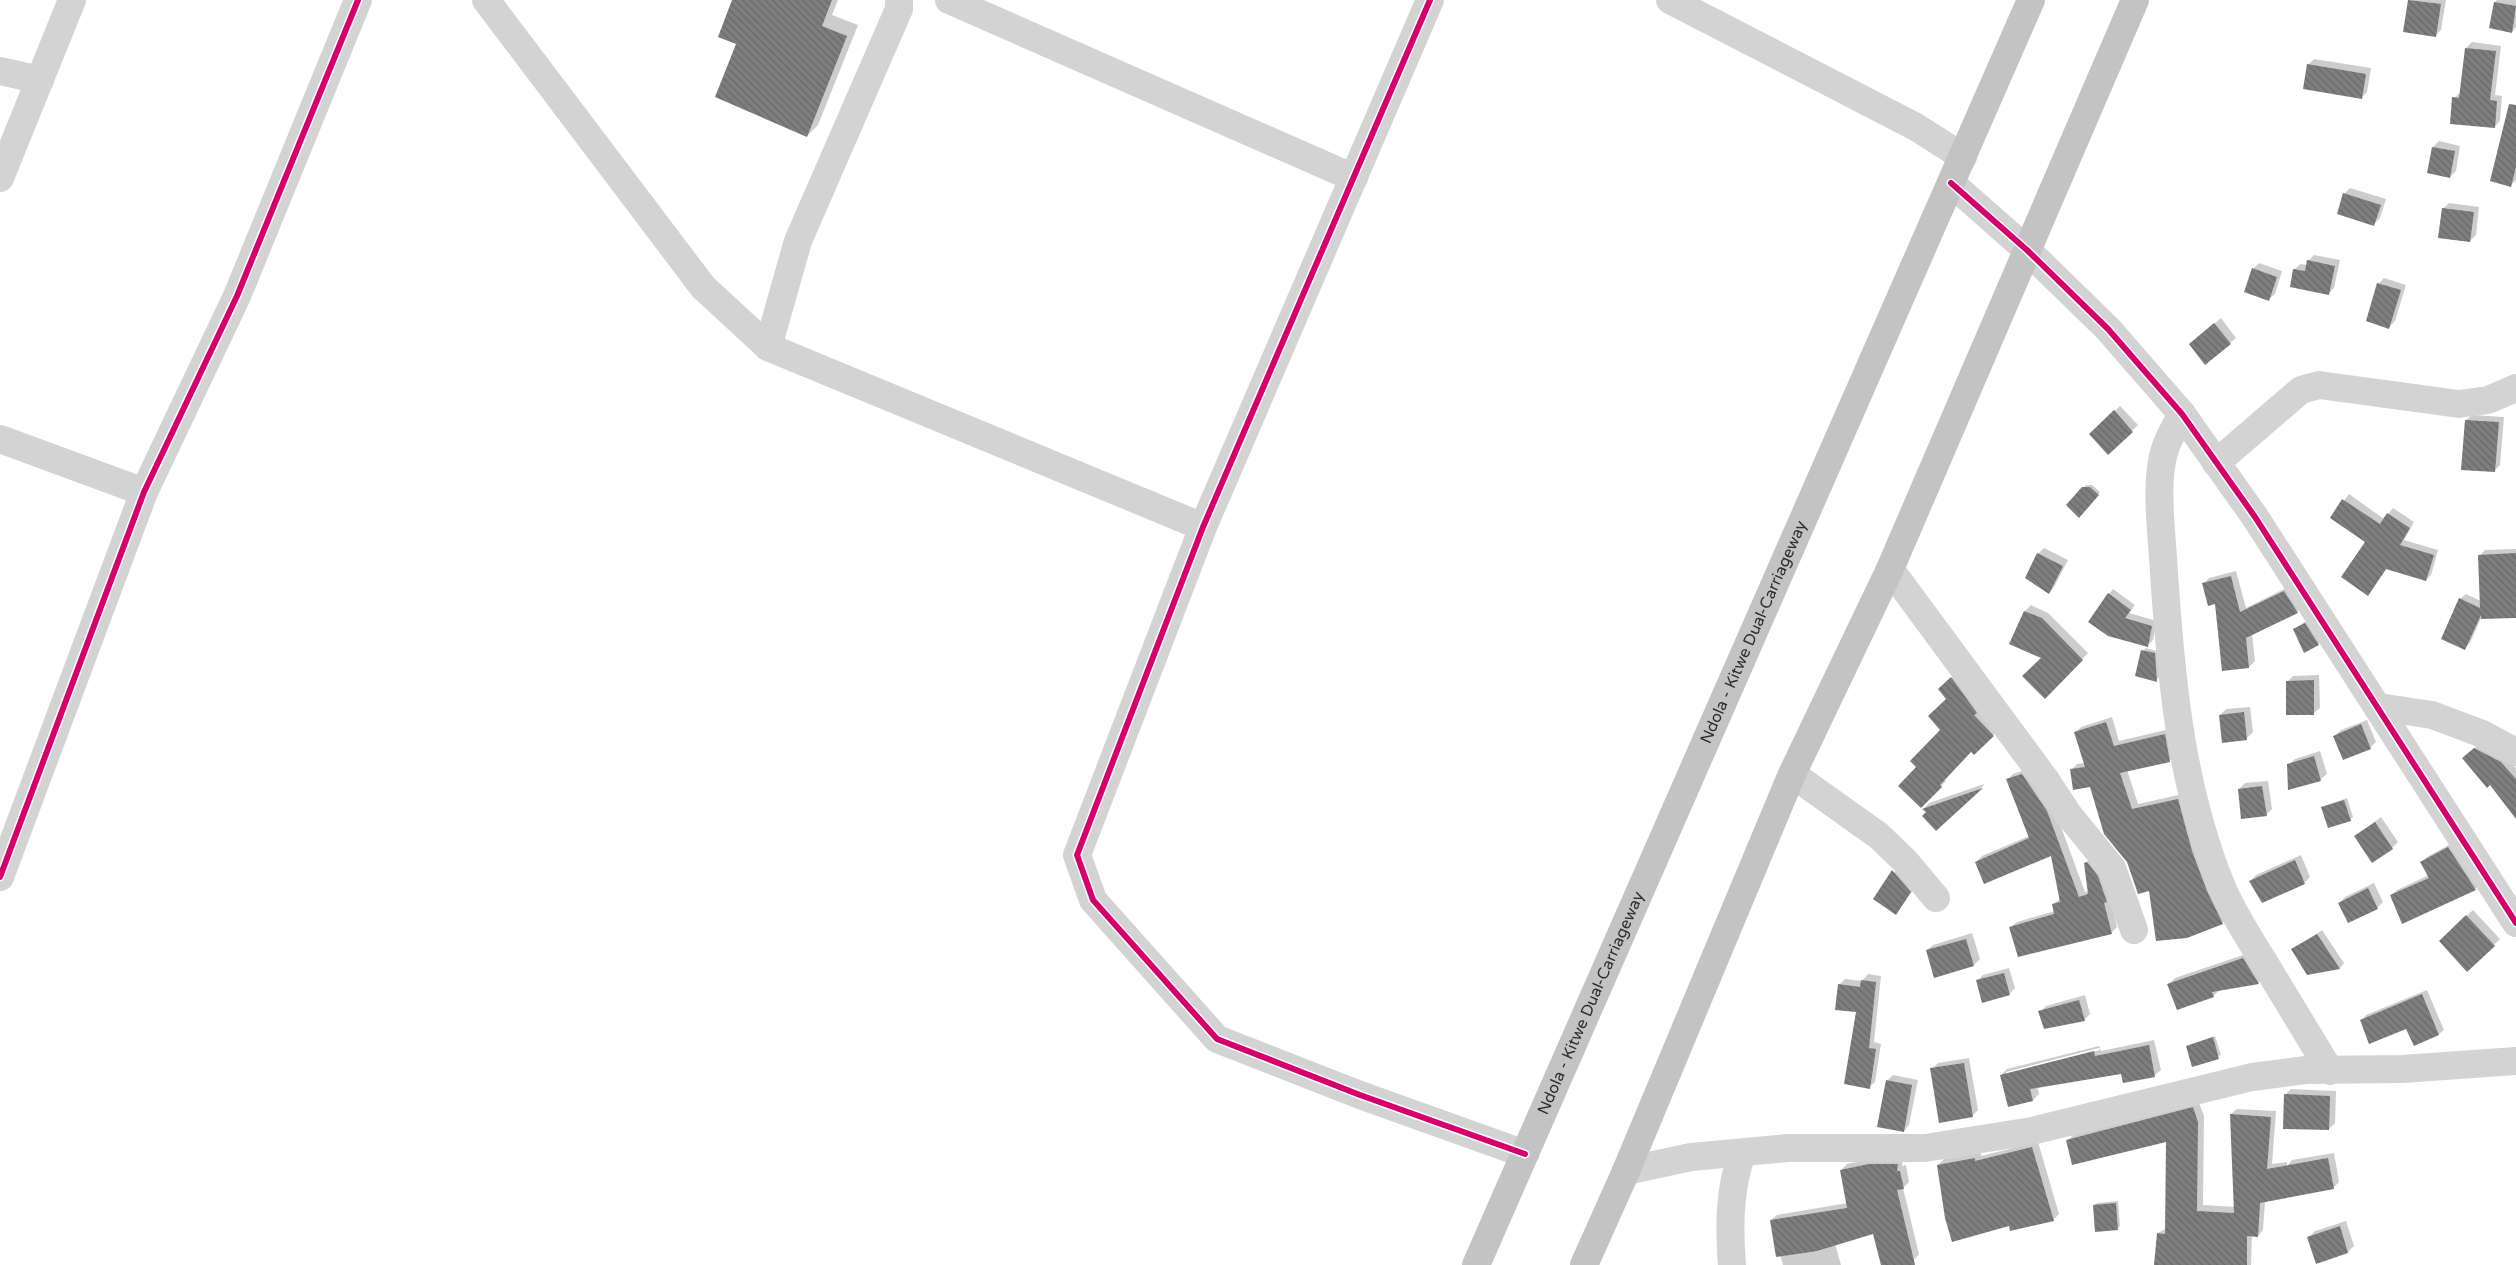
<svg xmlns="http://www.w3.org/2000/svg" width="2516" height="1265" viewBox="0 0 2516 1265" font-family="'Varela Round',sans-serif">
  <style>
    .shadow { fill: #0003; fill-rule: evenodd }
    .building { fill: url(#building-back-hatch) }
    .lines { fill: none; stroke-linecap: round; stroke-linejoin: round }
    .minor { stroke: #d3d3d3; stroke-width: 28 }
    .trunk { stroke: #c3c3c3; stroke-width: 28 }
    .cycleway-casing { stroke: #fff; stroke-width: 9 }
    .cycleway { stroke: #d6006c; stroke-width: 6 }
    .labels { text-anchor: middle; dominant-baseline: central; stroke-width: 5; stroke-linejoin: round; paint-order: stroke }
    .street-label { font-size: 16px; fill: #2e2e2e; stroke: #fff }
  </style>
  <defs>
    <pattern id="building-back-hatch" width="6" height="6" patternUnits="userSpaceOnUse" patternTransform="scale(1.25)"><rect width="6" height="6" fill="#7e7e7e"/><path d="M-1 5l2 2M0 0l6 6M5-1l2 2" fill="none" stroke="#686868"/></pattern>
  </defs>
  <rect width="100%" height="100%" fill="#fff"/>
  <g class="shadow">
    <path d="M733 0H838L832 15 858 25 818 125 807 136 737 44Z"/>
    <path d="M2409 0H2446L2441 30 2435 36 2404 31Z"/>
    <path d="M2497 0H2516V27L2512 32 2495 2Z"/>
    <path d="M2472 42 2501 46 2495 95 2502 96 2500 121 2494 127 2454 98 2461 92 2466 48Z"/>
    <path d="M2314 59 2371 68 2367 92 2362 97 2308 65Z"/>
    <path d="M2516 134V180L2510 186Z"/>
    <path d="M2439 141 2460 146 2456 171 2450 177 2433 147Z"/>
    <path d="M2350 188 2386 199 2380 218 2374 224 2344 194Z"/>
    <path d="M2449 203 2479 207 2476 235 2470 241 2443 209Z"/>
    <path d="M2314 255 2340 260 2334 288 2328 294 2294 270 2300 264 2307 265 2308 261Z"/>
    <path d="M2259 263 2282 271 2275 294 2269 299 2253 269Z"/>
    <path d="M2384 278 2406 285 2395 321 2389 327 2378 284Z"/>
    <path d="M2221 318 2236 338 2230 343 2190 344Z"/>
    <path d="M2120 406 2138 425 2108 454 2090 434Z"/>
    <path d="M2472 415 2504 417 2500 465 2494 471 2466 420Z"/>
    <path d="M2086 485H2092L2100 492 2079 516 2067 505Z"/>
    <path d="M2349 494 2384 519 2393 508 2414 522 2404 540 2438 550 2431 575 2426 580 2387 568 2368 594 2366 542 2331 518Z"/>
    <path d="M2044 548 2068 560 2054 587 2049 593 2038 554Z"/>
    <path d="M2516 549V617L2481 618 2470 643 2464 648 2460 599 2466 594 2481 601 2479 556 2485 550Z"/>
    <path d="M2236 571 2246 608 2290 586 2303 606 2297 612 2252 634 2255 661 2249 667 2216 603 2204 583 2209 578Z"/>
    <path d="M2113 589 2135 605 2129 613 2157 621 2153 640 2148 645 2109 634V594Z"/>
    <path d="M2031 605 2048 613 2088 653 2045 697 2043 657 2011 643 2025 611Z"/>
    <path d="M2311 618 2324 638 2318 644 2294 629Z"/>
    <path d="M2145 648 2157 651 2160 677 2157 679 2137 675Z"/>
    <path d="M1957 673 1998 730 1974 753 1971 750 1944 779 1946 781 1921 806 1918 767 1942 730 1948 698 1940 689Z"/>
    <path d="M2319 675 2320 708 2314 713 2287 682 2293 676Z"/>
    <path d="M2250 707 2253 732 2247 738 2220 715 2226 709Z"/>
    <path d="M2112 717 2119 741 2170 729 2175 755 2169 761 2127 770 2138 804 2183 794 2228 917 2222 923 2151 889 2128 862 2091 786 2072 770 2077 764 2085 763 2076 732 2081 727Z"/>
    <path d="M2367 720 2376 742 2370 748 2335 736 2341 730Z"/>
    <path d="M2481 743 2507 756 2516 768V817L2470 752Z"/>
    <path d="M2320 751 2327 774 2321 779 2289 788V765L2295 759Z"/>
    <path d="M2028 769 2053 805 2085 892 2089 891 2085 864 2091 858 2104 870 2117 927 2111 933 2011 927 2017 922 2055 911 2053 904 2061 898 2051 854 1976 862 1982 856 2029 836 2007 780 2013 774Z"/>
    <path d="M2268 781 2272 809 2266 815 2239 789 2245 783Z"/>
    <path d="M1984 784 1982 787 1936 830 1924 809 1929 803Z"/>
    <path d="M2347 798 2353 817 2350 820 2322 807Z"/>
    <path d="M2381 817 2398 842 2392 848 2356 836Z"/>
    <path d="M2454 842 2481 883 2475 889 2403 922 2391 896 2397 890 2429 875 2422 862 2427 857Z"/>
    <path d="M2301 855 2310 877 2304 883 2251 881 2256 875Z"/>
    <path d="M1899 866 1916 886 1896 913 1875 899Z"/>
    <path d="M2374 883 2383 902 2377 908 2349 922 2340 903 2345 897Z"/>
    <path d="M2473 910 2500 939 2467 970 2440 941Z"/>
    <path d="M2322 930 2344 963 2340 968 2308 974 2293 950Z"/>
    <path d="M1972 933 1980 959 1974 965 1927 950 1933 945Z"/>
    <path d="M2249 953 2264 977 2258 983 2220 990 2213 996 2169 984 2175 978Z"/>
    <path d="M2009 968 2015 988 2009 994 1977 981 1983 975Z"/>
    <path d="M1868 974 1881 976 1874 1042 1881 1044 1875 1082 1869 1087 1857 1011 1839 985 1845 979 1862 981Z"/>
    <path d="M2427 990 2444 1030 2439 1034 2414 1045 2407 1028 2362 1020 2366 1015Z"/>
    <path d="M2085 995 2090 1014 2084 1020 2040 1012 2046 1006Z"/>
    <path d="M2215 1036 2221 1055 2193 1065 2187 1046Z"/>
    <path d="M2154 1040 2161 1070 2155 1075 2124 1082 2122 1072 2037 1086 2039 1094 2033 1100 2009 1106 2001 1075 2007 1069 2099 1046 2101 1051ZM2099 1048 2100 1050 2006 1074V1072Z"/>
    <path d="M1969 1058 1978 1110 1972 1116 1932 1069 1938 1063Z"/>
    <path d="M1893 1075 1918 1080 1909 1125 1904 1131 1887 1081Z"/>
    <path d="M2291 1089 2336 1091 2335 1123 2329 1129 2286 1094Z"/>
    <path d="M2199 1103 2204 1116 2203 1205 2235 1207 2231 1114 2237 1109 2276 1111 2272 1164 2287 1162V1166L2292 1160 2334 1153 2339 1182 2333 1188 2265 1201 2263 1230 2258 1236 2252 1235 2251 1265H2155L2158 1233 2167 1228V1140L2068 1141 2073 1135Z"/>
    <path d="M2038 1142 2059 1214 2054 1219 2011 1229 2010 1225 1938 1165 1944 1159 1981 1153V1156Z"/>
    <path d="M1876 1158H1903L1902 1166 1906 1165 1909 1182 1903 1188 1919 1254 1914 1260 1882 1265 1874 1232 1835 1244 1841 1265H1783L1771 1220 1777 1215 1848 1203 1841 1170 1847 1164Z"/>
    <path d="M2118 1201 2120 1226 2117 1229 2094 1205 2097 1203Z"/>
    <path d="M2346 1221 2354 1246 2348 1252 2317 1262 2309 1237 2315 1231Z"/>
  </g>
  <g class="building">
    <path d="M732 0H832L822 26 847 36 807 137 715 97 736 44 718 37Z"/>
    <path d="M2408 0 2441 4 2436 37 2403 32Z"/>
    <path d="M2494 2 2516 6 2512 33 2489 28Z"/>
    <path d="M2465 48 2496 51 2490 100 2497 101 2495 128 2450 124 2452 97 2459 98Z"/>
    <path d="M2307 64 2366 74 2362 99 2303 89Z"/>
    <path d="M2509 104 2516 105V167L2511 187 2490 181Z"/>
    <path d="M2432 147 2455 151 2450 178 2427 173Z"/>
    <path d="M2343 193 2381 205 2374 226 2337 214Z"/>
    <path d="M2442 208 2474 212 2470 242 2438 238Z"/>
    <path d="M2307 260 2335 266 2329 295 2290 287 2293 269 2305 271Z"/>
    <path d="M2252 268 2277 277 2269 301 2244 292Z"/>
    <path d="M2377 283 2401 290 2389 329 2366 321Z"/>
    <path d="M2214 323 2231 344 2205 365 2189 344Z"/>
    <path d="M2114 410 2133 432 2108 455 2089 434Z"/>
    <path d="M2465 420 2499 422 2495 472 2461 470Z"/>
    <path d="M2082 487H2090L2099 495 2079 518 2066 505Z"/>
    <path d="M2342 499 2380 524 2387 513 2410 528 2400 545 2434 555 2426 581 2386 569 2368 596 2341 577 2365 542 2330 518Z"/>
    <path d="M2037 553 2063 566 2049 594 2025 578Z"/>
    <path d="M2516 553V618L2481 619V615L2465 650 2441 639 2459 598 2480 608 2478 555Z"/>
    <path d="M2231 576 2240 612 2284 591 2298 613 2246 638 2249 668 2222 671 2215 604 2208 606 2202 583Z"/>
    <path d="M2108 593 2131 610 2125 618 2152 626 2148 647 2108 636 2088 622Z"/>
    <path d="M2024 611 2042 618 2083 660 2045 699 2022 676 2041 658 2009 644Z"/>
    <path d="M2305 623 2319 645 2304 653 2293 629Z"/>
    <path d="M2141 650 2155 653 2157 682 2135 676Z"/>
    <path d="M1951 677 1977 713 1974 715 1994 736 1974 755 1971 752 1940 785 1942 787 1921 808 1898 786 1916 767 1910 761 1940 730 1928 716 1946 699 1938 689Z"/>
    <path d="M2314 680V715H2286V681Z"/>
    <path d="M2244 712 2247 740 2222 743 2219 715Z"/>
    <path d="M2106 722 2114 746 2165 734 2170 762 2120 773 2132 809 2178 799 2192 851 2207 891 2223 924 2187 938 2156 941 2149 891 2138 894 2127 862 2104 834 2090 787 2073 790 2070 769 2085 767 2074 732Z"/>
    <path d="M2361 724 2371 749 2343 760 2333 736Z"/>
    <path d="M2474 748 2501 762 2516 779V819L2490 785 2487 788 2462 758Z"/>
    <path d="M2314 756 2321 781 2288 790 2287 764Z"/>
    <path d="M2022 774 2047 811 2079 897 2088 894 2084 863 2087 862 2098 876 2107 902 2104 903 2112 934 2018 957 2009 927 2054 914 2052 904 2060 902 2051 856 1984 884 1975 862 2029 838 2006 779Z"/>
    <path d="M2262 786 2267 816 2241 819 2238 789Z"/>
    <path d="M1983 788 1936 831 1922 816 1926 812 1922 809Z"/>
    <path d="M2344 800 2351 821 2328 828 2321 807Z"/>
    <path d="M2375 822 2393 849 2372 863 2354 836Z"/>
    <path d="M2448 847 2476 890 2402 924 2390 895 2429 878 2420 862Z"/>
    <path d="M2295 860 2305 884 2262 903 2249 881Z"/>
    <path d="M1892 870 1911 892 1896 915 1873 899Z"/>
    <path d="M2368 888 2378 909 2348 923 2338 903Z"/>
    <path d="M2466 915 2495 946 2467 972 2439 941Z"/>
    <path d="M2317 934 2340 969 2307 975 2291 949Z"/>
    <path d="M1966 939 1974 966 1934 978 1926 950Z"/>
    <path d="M2243 958 2259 984 2212 992 2214 997 2177 1010 2167 984Z"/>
    <path d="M2004 973 2010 995 1982 1003 1976 980Z"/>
    <path d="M1861 980 1876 982 1869 1048 1876 1049 1870 1089 1844 1084 1856 1012 1835 1010 1838 984 1860 987Z"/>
    <path d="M2422 994 2439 1035 2414 1046 2406 1029 2369 1044 2360 1020Z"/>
    <path d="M2079 1000 2085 1021 2044 1029 2038 1011Z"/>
    <path d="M2213 1037 2219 1059 2192 1067 2186 1046Z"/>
    <path d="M2149 1045 2155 1077 2123 1083 2121 1074 2030 1089 2033 1101 2008 1107 2000 1075 2094 1051 2095 1056Z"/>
    <path d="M1964 1063 1973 1117 1939 1123 1930 1068Z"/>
    <path d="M1886 1080 1912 1085 1904 1132 1877 1127Z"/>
    <path d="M2284 1094 2330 1096 2329 1130 2283 1129Z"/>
    <path d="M2193 1107 2198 1122 2197 1211 2234 1213 2230 1114 2271 1117 2267 1169 2328 1158 2334 1189 2260 1203 2258 1237 2247 1236V1265H2154L2157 1233 2165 1234 2166 1142 2072 1165 2066 1140Z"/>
    <path d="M2032 1147 2054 1221 2010 1231 2009 1226 1952 1242 1945 1218 1937 1165 1975 1158V1161Z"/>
    <path d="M1869 1164H1898L1897 1171H1900L1904 1189 1897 1190 1915 1265H1881L1873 1234 1817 1251 1776 1257 1770 1220 1847 1208 1840 1170Z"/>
    <path d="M2116 1203 2118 1230 2095 1232 2093 1205Z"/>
    <path d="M2340 1226 2348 1253 2316 1264 2307 1237Z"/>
  </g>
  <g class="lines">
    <g class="minor">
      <path d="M486 0 703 287 768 347 1203 527"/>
      <path d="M949 0 1354 178"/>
      <path d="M1430 0 1203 527 1077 855 1093 900 1217 1039 1360 1095 1525 1154"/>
      <path d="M1670 0 1916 127 1963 157"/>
      <path d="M0 71 40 80"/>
      <path d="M0 178 72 0"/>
      <path d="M1951 183 2028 251 2108 329 2182 414 2255 517 2516 923"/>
      <path d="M768 347 798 241 899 9V0"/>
      <path d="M2182 414C2176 425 2169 437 2165 449 2155 479 2161 526 2163 558 2170 668 2179 781 2221 885 2233 914 2251 941 2267 967 2288 1002 2309 1036 2330 1071"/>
      <path d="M0 439 144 492"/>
      <path d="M2216 463 2301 390 2319 385 2459 404 2488 400 2516 388"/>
      <path d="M1890 569 2045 779 2068 814 2112 868 2134 930"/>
      <path d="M2379 707 2432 715 2480 733 2516 752"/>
      <path d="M1792 774 1879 836 1905 861 1936 898"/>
      <path d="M0 877 144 492 237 296 358 0"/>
      <path d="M1626 1171 1691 1157 1788 1148H1925L2032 1131 2252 1077 2306 1070 2402 1069 2516 1061"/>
      <path d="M1732 1265C1729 1226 1729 1191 1742 1153"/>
    </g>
    <g class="trunk">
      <path id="s1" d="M1476 1265 2031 0"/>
      <path d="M1584 1265 1626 1171 1792 774 1890 569 2135 0"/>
    </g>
    <g class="cycleway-casing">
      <g id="cycleway">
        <path d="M1430 0 1203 527 1077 855 1093 900 1217 1039 1360 1095 1525 1154"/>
        <path d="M1951 183 2028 251 2108 329 2182 414 2255 517 2516 923"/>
        <path d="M0 877 144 492 237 296 358 0"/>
      </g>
    </g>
    <use href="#cycleway" class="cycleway"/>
  </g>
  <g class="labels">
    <g class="street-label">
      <text stroke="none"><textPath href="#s1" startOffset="691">Ndola - Kitwe Dual-Carriageway</textPath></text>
      <text stroke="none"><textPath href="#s1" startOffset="286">Ndola - Kitwe Dual-Carriageway</textPath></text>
    </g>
  </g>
</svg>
